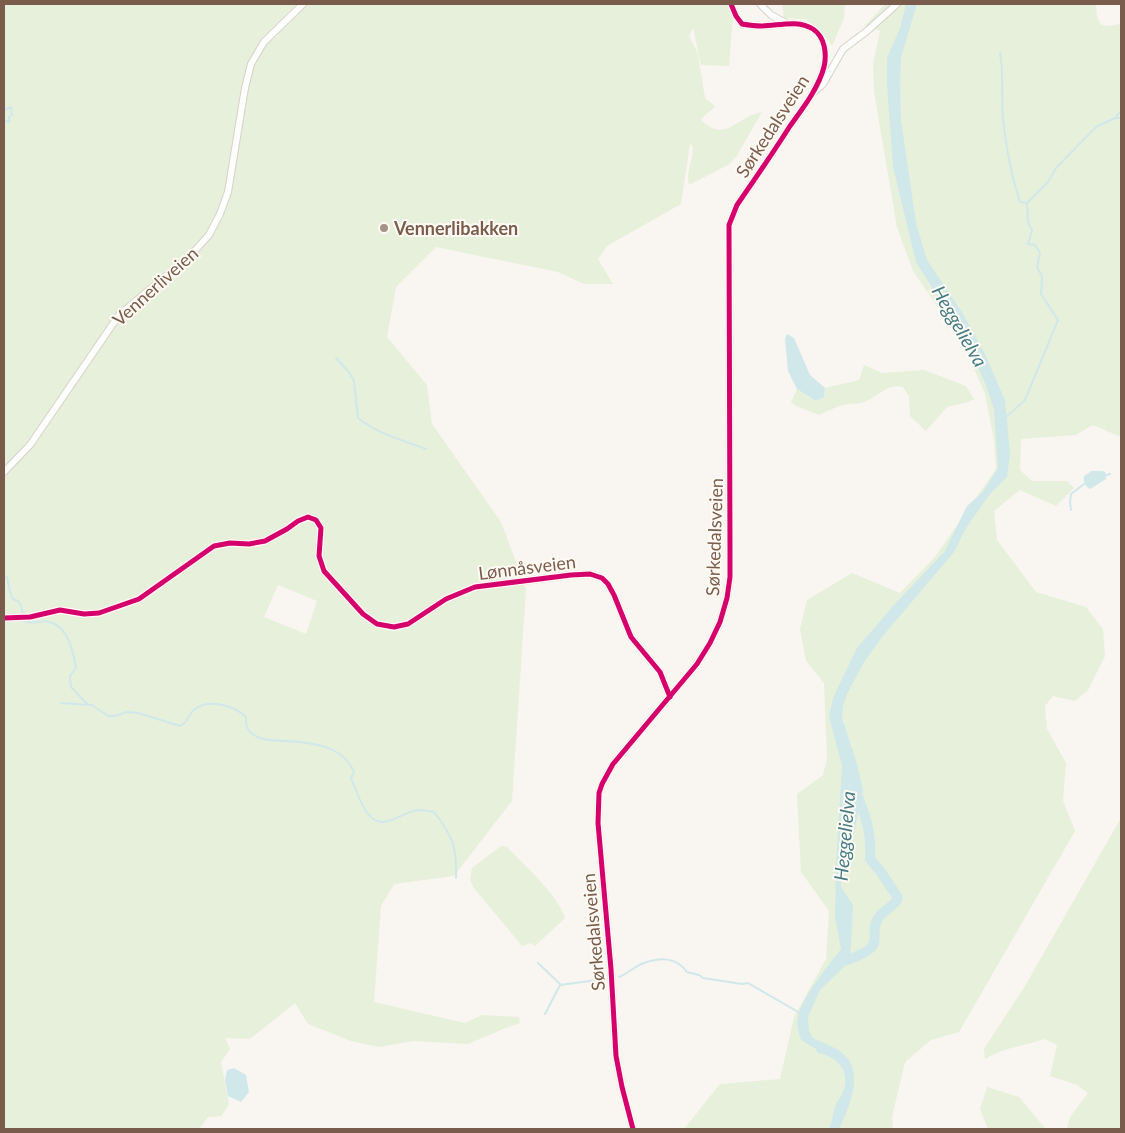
<svg xmlns="http://www.w3.org/2000/svg" width="1125" height="1133" viewBox="0 0 1125 1133" font-family="Lato,sans-serif">
  <style>
    .green { fill: #e7f0db; fill-rule: evenodd }
    .water { fill: #d0e8ea }
    .lines { fill: none; stroke-linecap: round; stroke-linejoin: round }
    .stream { stroke: #d0e8ea; stroke-width: 2 }
    .river { stroke: #d0e8ea; stroke-width: 10 }
    .minor-casing { stroke: #d7d1cb; stroke-width: 8 }
    .minor { stroke: #fefefd; stroke-width: 6 }
    .cycleway-casing { stroke: #fffaf3; stroke-width: 8 }
    .cycleway { stroke: #d6006c; stroke-width: 5 }
    .poi-dot { fill: #a69286; stroke: #fffaf3; stroke-width: 2 }
    .labels { text-anchor: middle; dominant-baseline: central; stroke-width: 4; stroke-linejoin: round; paint-order: stroke }
    .street-label { font-size: 18px; fill: #7a5c4d; stroke: #fffaf3 }
    .poi-label { font-size: 18px; font-weight: bold; fill: #7a5c4d; stroke: #fffaf3; text-anchor: start }
    .water-label { font-size: 19px; font-style: italic; fill: #437c86; stroke: #fffaf3 }
  </style>
  <rect width="100%" height="100%" fill="#f9f5f0"/>
  <g class="green">
    <path d="M4 4H734L729 66 701 65 693 28 689 36 698 54 705 98 715 106C711 112 705 113 701 120 726 144 735 117 762 112L736 157 728 165 689 185C685 171 695 158 692 145L690 144 681 204 607 246 598 259 613 284H584L558 272 436 247 396 287 387 337 427 385 432 424 501 522 526 589 512 801 454 876 394 884 381 906 374 1002 465 1023 482 1015 519 1017 520 1023 503 1029 468 1044 413 1041 379 1047 351 1041 308 1024 295 1003 250 1039 225 1038 230 1049 221 1062 229 1104 222 1116 208 1117 199 1129H4ZM278 585 317 601 306 634 264 617Z"/>
    <path d="M782 4H845L844 18 832 46 823 33 805 19 784 18Z"/>
    <path d="M885 4H1096L1097 16 1100 24 1106 26 1121 24V437L1093 425 1075 435 1021 439 1020 470 1032 481H1067L1074 488 1056 506 1020 490 994 511 997 540 1036 592 1086 607 1103 629 1105 656 1088 690 1075 701 1053 696 1045 706 1047 729 1066 763 1063 801 1075 831 959 1032 931 1040 905 1062 892 1117 893 1129H684L720 1084 780 1079 794 1017 826 959 829 911 801 872 797 794 823 775 827 759 824 683 806 661 800 629 807 600 852 573 900 593 935 557 996 469 994 440 985 394 964 345 913 271 897 227 874 92 873 64 880 31 865 26Z"/>
    <path d="M864 365 882 373 924 370 966 386 974 399 968 402 947 407 926 431 910 416 909 396 903 387C887 383 878 397 864 402 859 404 854 403 849 404 839 405 828 411 819 415L796 406 791 402 797 389 816 401 824 397 825 388 859 380Z"/>
    <path d="M1121 818V1129H1067L1070 1117 1088 1093 1077 1085 1050 1076 1057 1045 1044 1039C1024 1046 1003 1048 985 1059L984 1049 1025 986Z"/>
    <path d="M501 846 507 847C525 866 558 895 565 918L535 946 531 943 522 946 473 887 470 879 472 868Z"/>
    <path d="M987 1087 1019 1097 1046 1129H988L980 1109Z"/>
  </g>
  <g class="water">
    <path d="M906 4H917L901 57 900 84 901 120 916 223 927 260 962 312 984 352 1005 400 1010 454 1007 477 990 494 966 528 954 552 882 637 864 662 847 694 843 706 842 718 857 764 863 790 851 846 843 859 841 887 853 905 851 945 849 962 820 990 808 1017 809 1031 813 1038C825 1044 838 1047 847 1058 863 1075 848 1111 839 1129H829C832 1122 833 1114 835 1106 838 1100 844 1092 845 1085 848 1067 834 1056 818 1053L816 1049 801 1040C799 1033 796 1024 798 1017 802 997 828 966 841 949L835 916 836 865 842 766 829 716 833 698 857 648 894 605 945 551 967 506 983 492 998 468 994 410 986 385 966 342 916 262 893 167 887 85V58L900 28Z"/>
    <path d="M787 334 794 338 810 375 825 388 824 397 816 401 797 389 788 371 785 339Z"/>
    <path d="M1092 471H1102L1105 472 1106 479 1090 489C1085 486 1083 481 1084 476Z"/>
    <path d="M234 1068 246 1075 249 1092 241 1102 228 1096 225 1080 227 1070Z"/>
  </g>
  <g class="lines">
    <g class="stream">
      <path d="M1000 53C1004 75 1001 97 1003 119 1006 147 1011 175 1020 202L1027 203"/>
      <path d="M4 110 11 107 12 115 9 117V122L4 121"/>
      <path d="M1115 118H1121"/>
      <path d="M336 358 348 371 354 381 358 418C378 434 402 440 426 449"/>
      <path d="M1005 418 1025 400 1058 320 1041 294 1042 276 1037 267 1040 253 1035 245 1028 244 1032 231 1028 222 1027 203 1048 182 1056 168 1096 127 1115 118 1121 111"/>
      <path d="M1106 475 1110 474"/>
      <path d="M1071 510 1070 503 1071 494 1084 484"/>
      <path d="M4 577H7L10 592 13 599 18 601 21 606 23 615"/>
      <path d="M25 621C35 626 39 619 49 622 68 626 73 651 76 668L70 676 71 687 88 705"/>
      <path d="M61 703 92 705 108 716H115L127 712 138 713 180 726C188 723 188 714 195 709 209 698 235 706 246 717 246 723 246 728 250 732 260 741 272 740 284 741 309 742 345 745 354 773L351 778C356 789 360 804 368 814 383 833 400 812 418 810 423 810 429 811 434 812 453 836 457 848 456 878"/>
      <path d="M538 963 560 984"/>
      <path d="M619 977C627 974 635 966 644 963 661 957 676 957 687 972L699 975 703 978 742 984 748 983 800 1013"/>
      <path d="M545 1014 560 985 605 979"/>
    </g>
    <path class="river" d="M837 963C847 960 871 953 874 943 876 934 872 925 879 917 884 910 895 906 898 898L881 872 870 859C872 832 865 814 855 790"/>
    <g class="minor-casing">
      <g id="minor">
        <path d="M760 4 771 15 786 23"/>
        <path d="M814 92 823 84 843 49 867 31 897 4"/>
        <path d="M4 472 30 445 119 315 190 256 209 235 220 214 228 192 245 88 251 64 264 42 303 4"/>
        <path d="M4 618 30 617 60 610 84 614 99 613 139 599 214 546 230 543 249 544 265 541 287 529 298 521 308 517 316 520 321 528 319 556 324 571 363 614 377 624 394 627 408 624 446 599 475 587 571 575 590 574 602 578 608 584 614 595 631 637 660 672 670 697"/>
        <path d="M633 1129 622 1087 616 1056 611 969 598 823 599 793 602 784 613 764 697 664 710 643 720 622 727 598 730 577V551L729 225 737 205C755 179 773 153 790 126 803 108 818 89 824 67 827 54 825 37 813 29 797 19 778 26 761 26 754 26 748 25 742 24L736 16 731 4"/>
      </g>
    </g>
    <use href="#minor" class="minor"/>
    <g class="cycleway-casing">
      <g id="cycleway">
        <path d="M4 618 30 617 60 610 84 614 99 613 139 599 214 546 230 543 249 544 265 541 287 529 298 521 308 517 316 520 321 528 319 556 324 571 363 614 377 624 394 627 408 624 446 599 475 587 571 575 590 574 602 578 608 584 614 595 631 637 660 672 670 697"/>
        <path d="M633 1129 622 1087 616 1056 611 969 598 823 599 793 602 784 613 764 697 664 710 643 720 622 727 598 730 577V551L729 225 737 205C755 179 773 153 790 126 803 108 818 89 824 67 827 54 825 37 813 29 797 19 778 26 761 26 754 26 748 25 742 24L736 16 731 4"/>
      </g>
    </g>
    <use href="#cycleway" class="cycleway"/>
  </g>
  <circle class="poi-dot" cx="384" cy="228" r="5"/>
  <g class="labels">
    <g class="street-label">
      <text transform="translate(772 126) rotate(-57)">Sørkedalsveien</text>
      <text transform="translate(155 286) rotate(-42)">Vennerliveien</text>
      <text transform="translate(714 537) rotate(-88)">Sørkedalsveien</text>
      <text transform="translate(527 567) rotate(-7)">Lønnåsveien</text>
      <text transform="translate(593 932) rotate(-95)">Sørkedalsveien</text>
    </g>
    <g class="poi-label">
      <text x="394" y="228">Vennerlibakken</text>
    </g>
    <g class="water-label">
      <text transform="translate(960 326) rotate(60)">Heggelielva</text>
      <text transform="translate(844 836) rotate(-85)">Heggelielva</text>
    </g>
  </g>
  <rect width="1125" height="1133" fill="none" stroke="#7a5c4d" stroke-width="10"/>
</svg>
